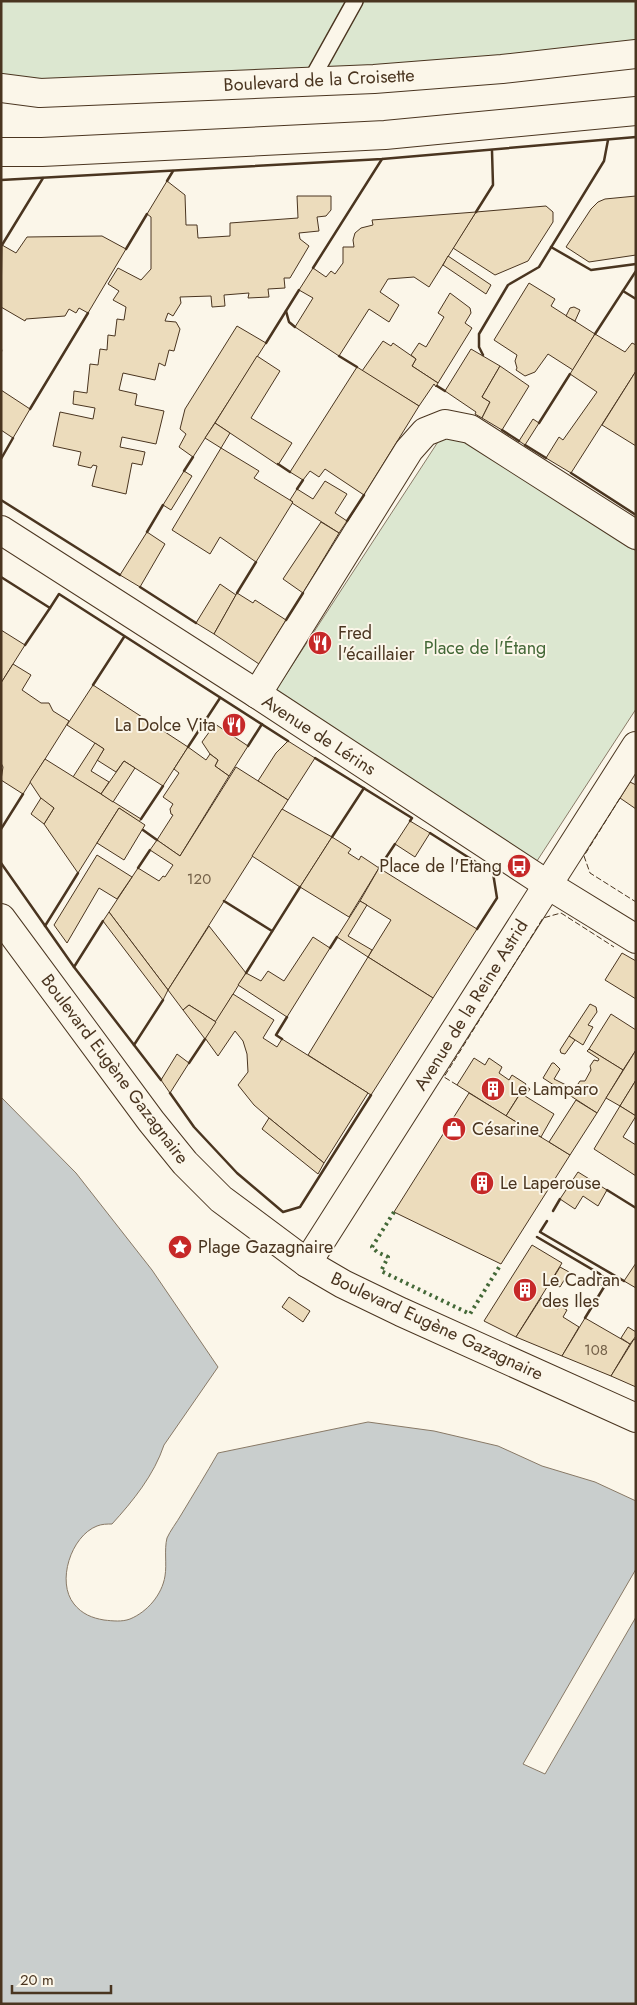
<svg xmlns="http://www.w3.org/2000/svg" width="637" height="2005" viewBox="0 0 637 2005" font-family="Jost,sans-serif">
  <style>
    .green { fill: #dce7d0; stroke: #887966 }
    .water { fill: #c9cecd; stroke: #887966 }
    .building { fill: #ecdcbc; stroke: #4a3520 }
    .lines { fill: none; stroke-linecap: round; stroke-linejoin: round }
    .lane-casing { stroke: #4a3520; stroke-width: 18 }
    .street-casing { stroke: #4a3520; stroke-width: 30 }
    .secondary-casing { stroke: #4a3520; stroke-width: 30 }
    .lane { stroke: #fbf6e9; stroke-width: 15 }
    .street { stroke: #fbf6e9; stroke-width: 28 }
    .secondary { stroke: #fbf6e9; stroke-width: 28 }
    .hedge { stroke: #436837; stroke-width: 4; stroke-dasharray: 2.5 4; stroke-linecap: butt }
    .fence { stroke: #4a3520; stroke-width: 1; stroke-dasharray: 6 2.5; stroke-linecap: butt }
    .wall { stroke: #4a3520; stroke-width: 2.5 }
    .labels { text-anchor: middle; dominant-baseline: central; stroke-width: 4; stroke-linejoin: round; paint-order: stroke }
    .number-label { font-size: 15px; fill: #725f47 }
    .street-label { font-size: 18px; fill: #4a3520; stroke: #fbf6e9 }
    .poi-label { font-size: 18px; fill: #4a3520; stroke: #fbf6e9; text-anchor: start }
    .park-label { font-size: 18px; fill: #436837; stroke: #fbf6e9 }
  </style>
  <rect width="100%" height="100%" fill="#fbf6e9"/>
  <g class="green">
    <path d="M1 1H636V54L1 88Z"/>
    <path d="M447 428 636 551V709L535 864 274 693Z"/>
  </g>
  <path class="water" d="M1 1097 76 1173 152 1270 218 1367 164 1445C154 1475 133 1501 112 1524 107 1524 102 1524 97 1526 71 1536 56 1582 74 1604 82 1614 92 1618 104 1620 113 1621 122 1622 130 1619 147 1612 162 1595 165 1576 167 1564 164 1550 167 1538 170 1531 177 1522 181 1515 193 1495 206 1474 218 1453L368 1422 434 1431 498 1446 542 1466 595 1482 636 1501V1569L523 1764 545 1774 636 1617V2004H1Z"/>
  <g class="building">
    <path d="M167 181 185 195 186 225H197L198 238 230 236V223L298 218 297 196H331V210L326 216 317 217 319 231 299 233 300 239 309 246 290 278H284L285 288 268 289 269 297 248 298 249 293 224 295 225 306 212 307 211 296 180 297 181 303 173 316 168 313 165 321 176 322 180 329 174 351 169 350 165 366 159 363 155 380 123 373 119 390 137 394 135 405 164 411 156 444 122 437 120 447 145 452 142 465 132 463 126 494 92 486 97 466 93 465 91 468 78 465 81 452 53 446 60 412 93 419 95 408 73 404 74 391 87 393 90 364 98 365 100 349 107 350 108 335 115 336 117 319 124 320 126 307 113 300 119 291 108 284 118 268 141 280 151 269V217L147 214Z"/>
    <path d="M636 196V255L589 262 566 247 591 209 598 202 605 199Z"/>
    <path d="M546 206 553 212V222L528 261 495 275 453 248 476 212Z"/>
    <path d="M476 212 429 287 414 277 388 279 380 292 399 305 389 322 369 309 339 356 295 327 313 298 299 290 313 268 326 277 331 271 335 274 343 263V247H354L353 240 355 233 361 228 373 225 372 220Z"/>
    <path d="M102 236 126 249 88 313 79 308 76 313 69 309 65 316 26 319 25 321 1 307 2 245 16 253 27 237Z"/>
    <path d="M448 256 491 285 486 294 443 265Z"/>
    <path d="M529 283 555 299 551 306 595 334 573 370 548 354 535 372 525 376 516 370 517 368 515 361 517 355 494 340Z"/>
    <path d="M450 293 470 308 471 313 465 323 472 328 438 383 412 366 416 359 411 355 419 343 426 347 444 317 438 313Z"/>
    <path d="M574 307 580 310 575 321 566 316 570 308Z"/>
    <path d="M237 326 266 343 193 457 179 447 186 434 180 429 185 409Z"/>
    <path d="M595 334 625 352 632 343 636 345V371L571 473 546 458 559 437 563 440 597 392 570 374Z"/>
    <path d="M383 341 391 346 393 343 416 359 412 366 438 383 436 387 434 384 419 406 362 371Z"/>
    <path d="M471 349 500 366 482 397 490 402 482 418 475 414 476 412 445 391Z"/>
    <path d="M257 356 280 371 251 418 292 443 278 465 215 423Z"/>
    <path d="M500 366 529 386 502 430 482 418 490 402 482 397Z"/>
    <path d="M357 367 419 406 364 495 325 469 319 477 310 471 303 480 290 472Z"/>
    <path d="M636 371V446L602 425Z"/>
    <path d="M1 390 30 409 13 438 1 430Z"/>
    <path d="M533 419 539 423 525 445 519 441Z"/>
    <path d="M215 423 230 433 221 448 205 438Z"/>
    <path d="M221 448 259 471 254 478 293 502 256 562 220 537 210 554 172 530Z"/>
    <path d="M184 471 192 476 171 510 163 505Z"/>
    <path d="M325 481 347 494 335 513 347 521 339 533 292 503 293 502 290 500 297 489 313 499Z"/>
    <path d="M321 522 339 533 303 593 283 579Z"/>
    <path d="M147 532 165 544 140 587 120 575Z"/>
    <path d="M220 584 236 595 214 634 196 623Z"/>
    <path d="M237 593 253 603 255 600 286 620 259 664 214 634Z"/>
    <path d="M1 630 25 645 1 683Z"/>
    <path d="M13 664 31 675 22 690 41 703H49L53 711 69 721 23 794 1 780 3 767 1 763V683Z"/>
    <path d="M93 685 188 747 163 786 124 761 116 772 97 760 104 749 67 725Z"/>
    <path d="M215 724 248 746 229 776 215 766 218 760 210 754 202 742Z"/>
    <path d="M288 741 315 758 288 800 258 781 276 753Z"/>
    <path d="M95 743 104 749 91 771 109 782 101 794 73 777Z"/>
    <path d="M188 747 206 760 210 754 218 760 215 766 229 776 180 856 157 840 173 815 171 814 170 809 173 804 163 797 179 773 174 769Z"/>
    <path d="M45 759 141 819 139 822 119 808 78 873 44 824 54 808 42 800 30 782Z"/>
    <path d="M124 761 135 768 113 802 101 794Z"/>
    <path d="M236 767 288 800 168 990 109 912 138 868 159 881 163 876 165 877 173 865 150 850 157 840 180 856Z"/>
    <path d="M630 782 636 785V809L620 798Z"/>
    <path d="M41 798 54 808 44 824 31 814Z"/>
    <path d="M119 808 145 825 124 860 97 843Z"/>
    <path d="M282 809 332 837 300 887 252 856Z"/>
    <path d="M410 821 430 833 415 857 395 844Z"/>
    <path d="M332 837 351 849 348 853 359 860 361 856 379 868 349 917 300 887Z"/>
    <path d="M97 855 132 877 117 899 99 888 67 943 54 925Z"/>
    <path d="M379 868 477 929 433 998 368 957 391 920 360 901Z"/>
    <path d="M360 901 367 905 348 936 372 950 368 957 337 937Z"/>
    <path d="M109 912 168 990 163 1000 103 921Z"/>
    <path d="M209 926 246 973 216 1022 189 1005 183 1010 168 990Z"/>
    <path d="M313 937 330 948 287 1017 238 985 246 973 261 981 268 971 284 981Z"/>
    <path d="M622 953 636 961V999L605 980Z"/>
    <path d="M368 957 433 998 371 1095 308 1055Z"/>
    <path d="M233 994 274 1020 263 1038 277 1047 282 1039 368 1093 324 1163 269 1118 254 1105 238 1085 248 1072 247 1054 243 1041 235 1031 218 1056 205 1038Z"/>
    <path d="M590 1004 596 1007 597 1012 588 1025 593 1027 583 1045 569 1036Z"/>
    <path d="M189 1005 216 1022 205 1039 183 1010Z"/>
    <path d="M611 1014 636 1030V1050L623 1070 589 1049Z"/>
    <path d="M569 1036 575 1040 565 1054 561 1053 560 1050Z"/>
    <path d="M589 1049 623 1070 597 1113 543 1078 552 1063H554L560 1069 554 1079 578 1091 576 1087 580 1081H585L591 1070 590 1066 594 1060 598 1061 599 1059 587 1051Z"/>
    <path d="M636 1050V1080L620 1106 606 1098Z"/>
    <path d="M177 1054 189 1063 170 1093 161 1080Z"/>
    <path d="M474 1058 485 1065 489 1058 502 1067 499 1073 509 1080 512 1075 526 1084 506 1116 457 1085Z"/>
    <path d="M636 1080V1116L620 1106Z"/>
    <path d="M525 1086 530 1089 525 1096 554 1114 541 1137 506 1116Z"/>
    <path d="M469 1093 570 1155 501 1264 394 1212Z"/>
    <path d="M576 1100 597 1113 570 1155 549 1142Z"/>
    <path d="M620 1106 636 1116 623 1137 636 1145V1176L594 1149Z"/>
    <path d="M269 1118 324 1163 318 1174 262 1129Z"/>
    <path d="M578 1172 607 1190 598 1206 583 1196 575 1209 560 1199Z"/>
    <path d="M532 1245 562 1263 516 1337 484 1321Z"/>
    <path d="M636 1263V1288L624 1281Z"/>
    <path d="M560 1267 569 1272 560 1287 551 1282Z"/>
    <path d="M600 1274 609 1279 604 1287 596 1282Z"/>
    <path d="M289 1297 310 1311 303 1322 282 1307Z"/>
    <path d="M541 1298 558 1309 560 1306 567 1310 563 1317 579 1327 562 1356 516 1337Z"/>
    <path d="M585 1318 630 1344 611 1376 562 1356Z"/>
    <path d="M628 1327 636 1332V1336L630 1344 621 1338Z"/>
    <path d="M634 1339 636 1340V1387L611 1376Z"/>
  </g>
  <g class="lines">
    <g class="lane-casing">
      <path id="lane" d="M310 82 355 1"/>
    </g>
    <g class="street-casing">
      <g id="street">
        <path d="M1 530 257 694 548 885 636 939"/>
        <path d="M257 694 409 450 425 432 445 424 470 429 636 535"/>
        <path d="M307 1263 636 746"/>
      </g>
    </g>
    <g class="secondary-casing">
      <g id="secondary">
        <path d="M1 88 40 93 374 79 502 69 636 54"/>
        <path d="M1 152H42L385 135 636 111"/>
        <path d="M1 918 151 1121 185 1163 221 1199 307 1263 343 1284 401 1312 636 1418"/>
      </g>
    </g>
    <use href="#lane" class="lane"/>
    <use href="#street" class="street"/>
    <use href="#secondary" class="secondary"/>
    <path class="hedge" d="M394 1212 372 1247 377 1252 388 1257 381 1271 470 1314 501 1264"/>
    <g class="fence">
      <path d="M620 798 584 856 590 873 636 902"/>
      <path d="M457 1085 444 1077 543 918 561 913 614 947"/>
    </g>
    <g class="wall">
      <path d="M1 180 382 159 636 137"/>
      <path d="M167 181 173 171"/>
      <path d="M476 212 493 185 492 151"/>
      <path d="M2 245 43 178"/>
      <path d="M551 247 591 270 636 264"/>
      <path d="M126 249 147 214"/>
      <path d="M313 268 382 159"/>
      <path d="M623 291 636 299"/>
      <path d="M286 311 289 322 295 327"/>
      <path d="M595 334 636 271"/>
      <path d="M266 343 299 290"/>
      <path d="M1 350V351"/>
      <path d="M483 355 479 347V334L508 285 539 267 604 161 608 140"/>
      <path d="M339 356 357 367"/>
      <path d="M437 386 445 391"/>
      <path d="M30 409 88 313"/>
      <path d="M539 423 570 374"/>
      <path d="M502 430 519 441"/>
      <path d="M525 445 546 458"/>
      <path d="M1 459 13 438"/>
      <path d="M278 464 290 472"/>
      <path d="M184 471 193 457"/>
      <path d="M571 473 636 515"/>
      <path d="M297 489 303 480"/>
      <path d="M1 500 120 575"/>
      <path d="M347 521 364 495"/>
      <path d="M147 532 163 505"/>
      <path d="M1 577 50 608 59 594 288 741"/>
      <path d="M140 587 196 623"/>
      <path d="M237 593 256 562"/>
      <path d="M286 620 303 593"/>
      <path d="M25 645 50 608"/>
      <path d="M93 685 124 637"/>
      <path d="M248 746 262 724"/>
      <path d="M188 747 220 698"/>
      <path d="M315 758 412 818 410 821"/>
      <path d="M141 819 163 786"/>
      <path d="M1 829 23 794"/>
      <path d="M143 830 157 840"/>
      <path d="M430 833 493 873 497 898 477 929"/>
      <path d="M332 837 364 788"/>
      <path d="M1 863 74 967 161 1080"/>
      <path d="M138 868 150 850"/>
      <path d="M379 868 395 844"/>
      <path d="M224 901 272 931"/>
      <path d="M45 926 78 873"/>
      <path d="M330 948 337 937"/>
      <path d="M74 967 103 921"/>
      <path d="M246 973 300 887"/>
      <path d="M282 1039 276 1035 287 1017"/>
      <path d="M134 1045 163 1000"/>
      <path d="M189 1063 205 1039"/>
      <path d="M170 1093 194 1127 237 1173 283 1212 300 1207 371 1095"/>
      <path d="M607 1190 636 1208"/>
      <path d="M553 1211 560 1199"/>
      <path d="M547 1221 540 1232 624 1281"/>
      <path d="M537 1237 600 1274"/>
      <path d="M585 1318 604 1287"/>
    </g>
  </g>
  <defs>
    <g id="restaurant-disc" transform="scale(1.25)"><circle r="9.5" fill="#c62828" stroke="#fbf6e9"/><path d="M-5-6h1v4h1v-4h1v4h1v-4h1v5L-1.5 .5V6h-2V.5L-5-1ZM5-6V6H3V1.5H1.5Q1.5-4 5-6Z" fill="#fff"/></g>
    <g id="bus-disc" transform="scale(1.25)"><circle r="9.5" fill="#c62828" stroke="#fbf6e9"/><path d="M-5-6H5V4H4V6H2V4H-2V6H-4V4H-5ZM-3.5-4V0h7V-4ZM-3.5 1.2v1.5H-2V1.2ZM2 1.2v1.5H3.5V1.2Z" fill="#fff"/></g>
    <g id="building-disc" transform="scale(1.25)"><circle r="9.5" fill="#c62828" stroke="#fbf6e9"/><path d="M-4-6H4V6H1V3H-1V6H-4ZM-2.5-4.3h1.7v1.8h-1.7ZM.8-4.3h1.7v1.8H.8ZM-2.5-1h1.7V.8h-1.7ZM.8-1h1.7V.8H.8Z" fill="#fff"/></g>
    <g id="shop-disc" transform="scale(1.25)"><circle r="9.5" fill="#c62828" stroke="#fbf6e9"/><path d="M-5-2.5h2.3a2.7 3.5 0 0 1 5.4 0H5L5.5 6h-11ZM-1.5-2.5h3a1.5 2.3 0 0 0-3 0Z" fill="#fff"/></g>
    <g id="sight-disc" transform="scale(1.25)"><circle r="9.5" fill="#c62828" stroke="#fbf6e9"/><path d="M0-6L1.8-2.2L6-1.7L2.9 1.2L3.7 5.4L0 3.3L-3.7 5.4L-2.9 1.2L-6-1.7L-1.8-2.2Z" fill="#fff"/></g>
  </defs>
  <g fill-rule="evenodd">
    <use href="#restaurant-disc" x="320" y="643"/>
    <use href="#restaurant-disc" x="234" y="725"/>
    <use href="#bus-disc" x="519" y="866"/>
    <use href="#building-disc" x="493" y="1089"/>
    <use href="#shop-disc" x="454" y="1129"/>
    <use href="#building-disc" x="482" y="1183"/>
    <use href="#sight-disc" x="180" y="1247"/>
    <use href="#building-disc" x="525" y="1290"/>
  </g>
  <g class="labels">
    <g class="number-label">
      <text x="199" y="879">120</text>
      <text x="596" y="1350">108</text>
    </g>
    <g class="street-label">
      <text transform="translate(319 80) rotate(-3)">Boulevard de la Croisette</text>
      <text transform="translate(319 735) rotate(33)">Avenue de Lérins</text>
      <text transform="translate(471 1005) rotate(-58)">Avenue de la Reine Astrid</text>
      <text transform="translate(115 1069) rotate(53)">Boulevard Eugène Gazagnaire</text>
      <text transform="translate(437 1326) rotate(25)">Boulevard Eugène Gazagnaire</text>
    </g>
    <g class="poi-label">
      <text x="338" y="633">Fred<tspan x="338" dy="21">l'écaillaier</tspan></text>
      <text x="216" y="725" text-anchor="end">La Dolce Vita</text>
      <text x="502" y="866" text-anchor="end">Place de l'Etang</text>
      <text x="510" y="1089">Le Lamparo</text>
      <text x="472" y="1129">Césarine</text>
      <text x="500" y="1183">Le Laperouse</text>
      <text x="198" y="1247">Plage Gazagnaire</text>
      <text x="542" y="1280">Le Cadran<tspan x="542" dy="21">des Iles</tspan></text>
    </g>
    <g class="park-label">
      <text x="485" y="648">Place de l'Étang</text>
    </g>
  </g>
  <rect width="637" height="2005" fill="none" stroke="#4a3520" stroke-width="5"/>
  <path d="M12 1985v8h99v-8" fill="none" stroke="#4a3520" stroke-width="2.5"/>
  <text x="20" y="1985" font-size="15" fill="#4a3520" stroke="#fbf6e9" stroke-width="4" paint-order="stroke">20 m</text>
</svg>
